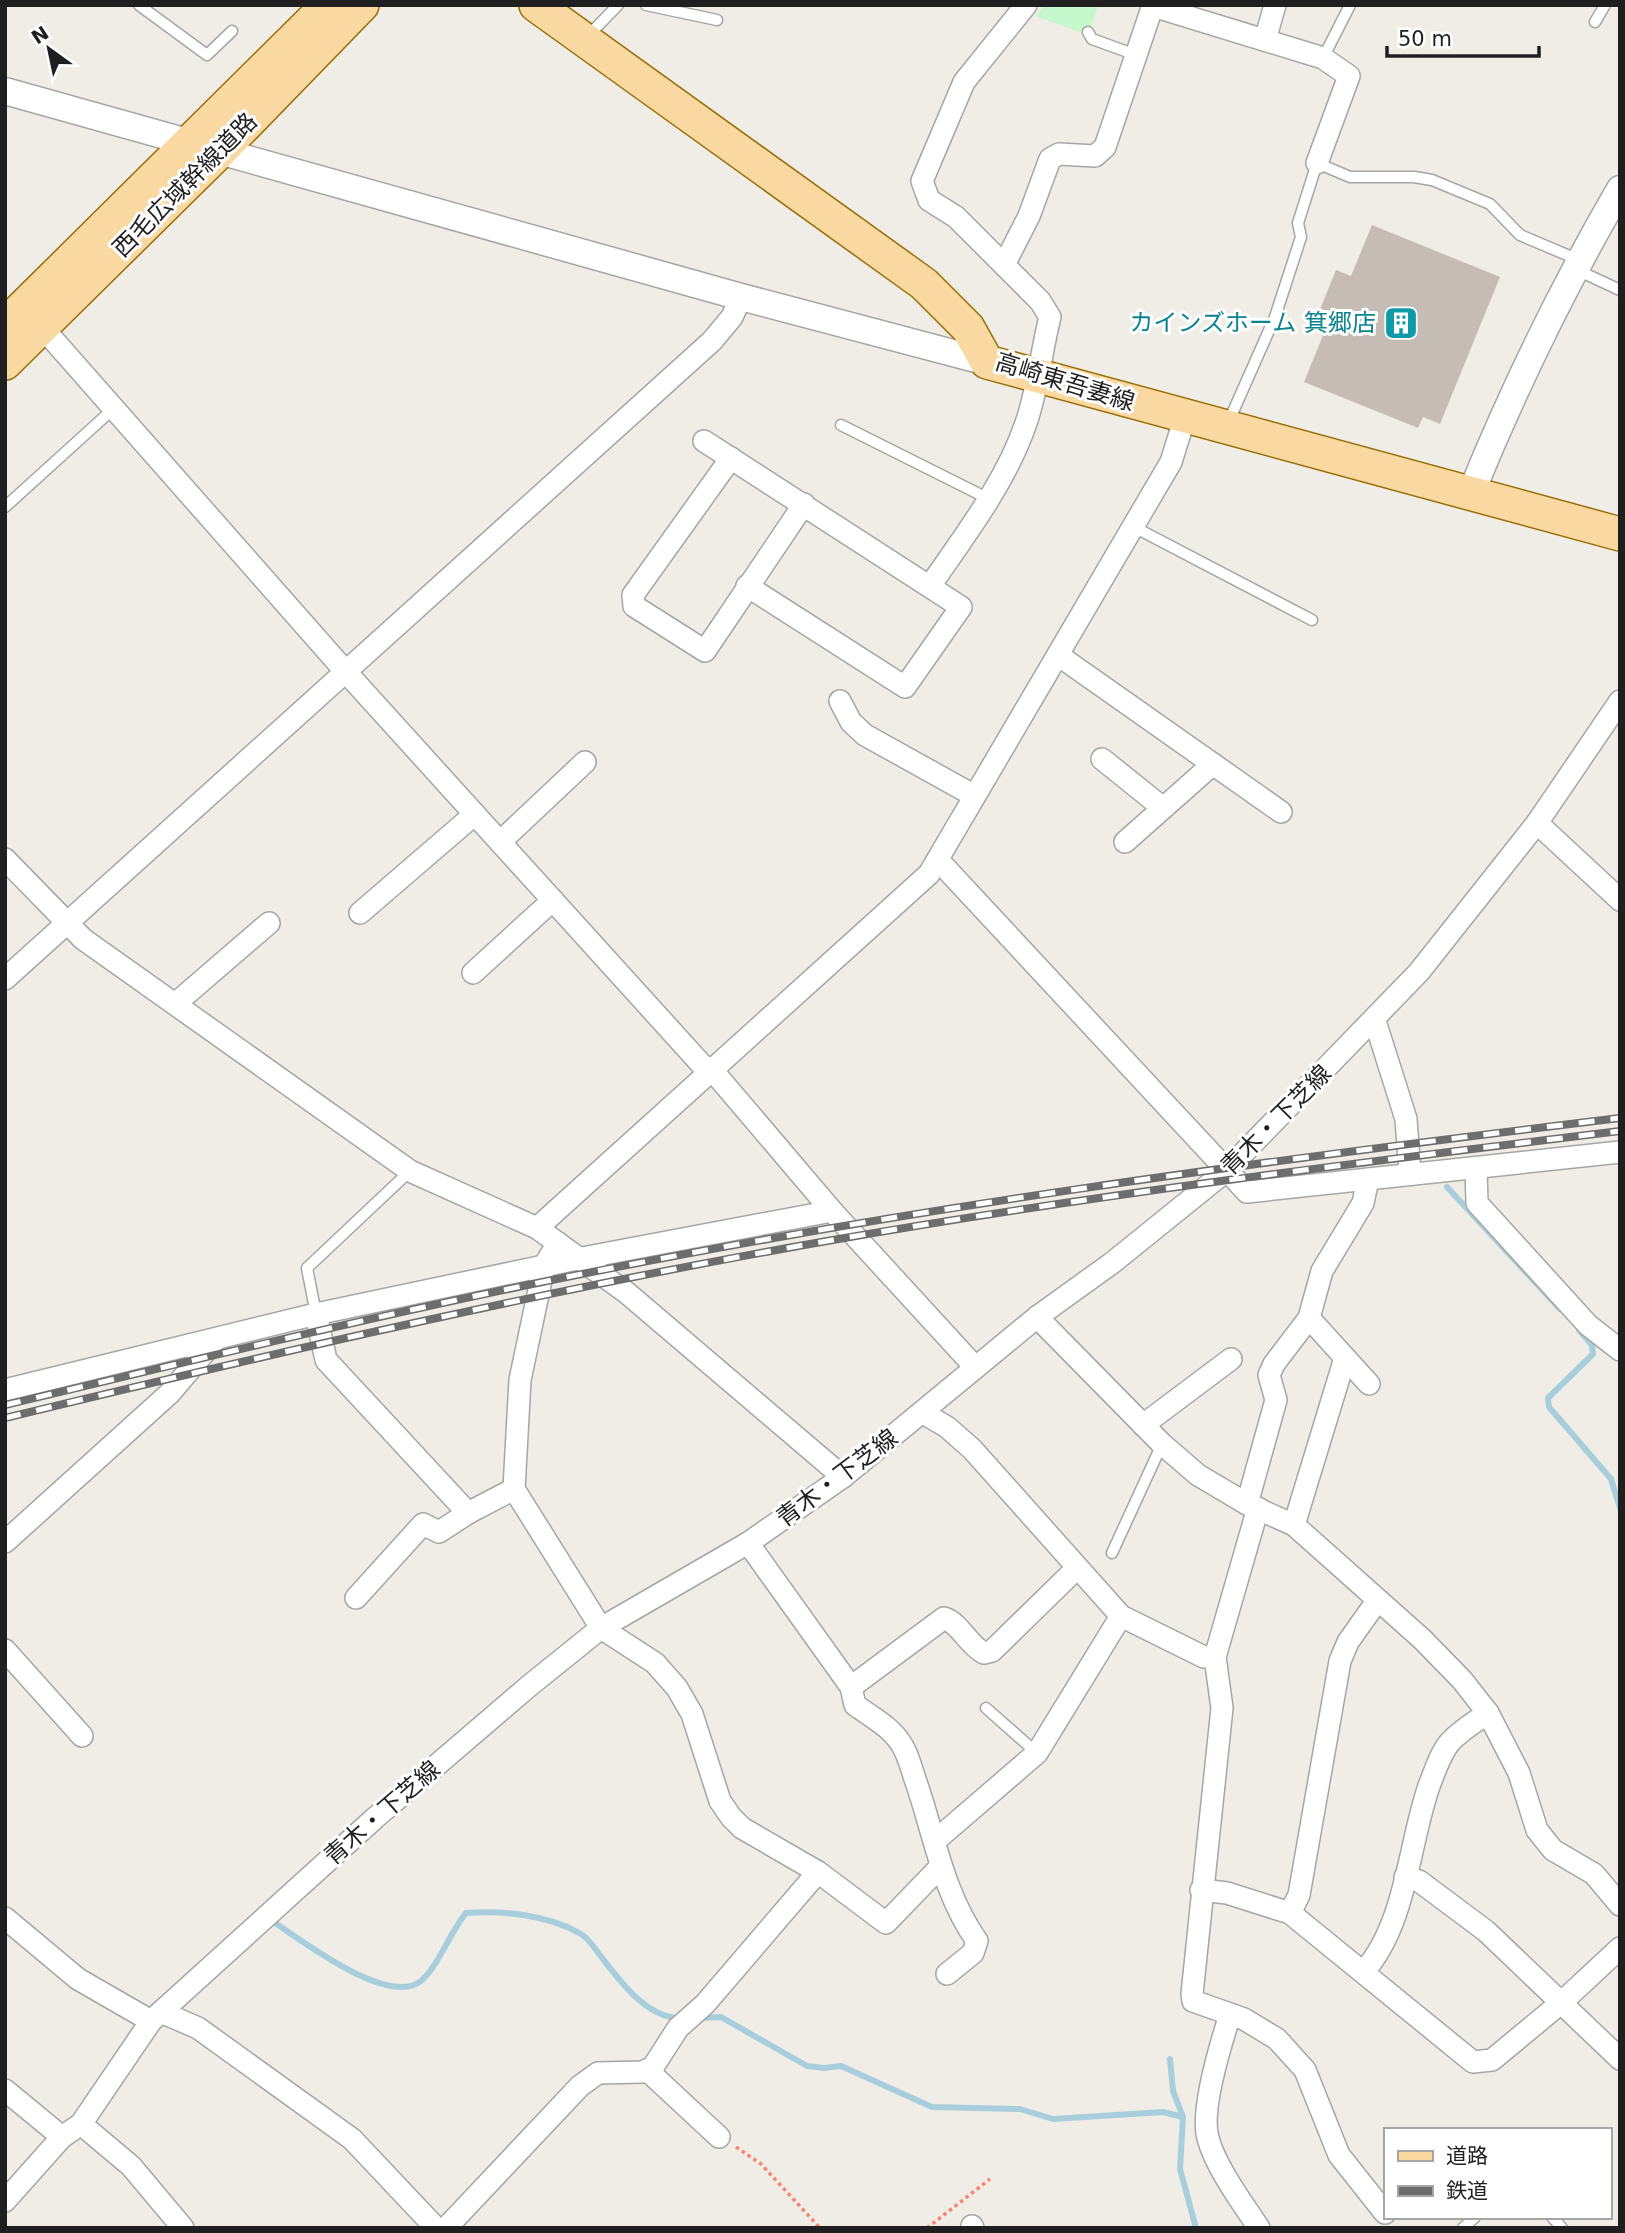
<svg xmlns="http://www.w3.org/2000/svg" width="1625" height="2233" viewBox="0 0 1625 2233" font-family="'DejaVu Sans','Noto Sans JP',sans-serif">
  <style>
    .park { fill: #c5f8cc }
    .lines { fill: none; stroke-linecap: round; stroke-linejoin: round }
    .stream { stroke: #a8cedc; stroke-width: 6 }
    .building { fill: #c5bcb5 }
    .service-casing { stroke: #a6a6a6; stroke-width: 13 }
    .minor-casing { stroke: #a6a6a6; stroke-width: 24 }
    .tertiary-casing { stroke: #a6a6a6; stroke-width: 29 }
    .primary-casing { stroke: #976e04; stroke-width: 36 }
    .path { stroke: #f68571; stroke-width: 3.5; stroke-dasharray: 3.5 3.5; stroke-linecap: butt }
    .service { stroke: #fff; stroke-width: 10 }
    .minor { stroke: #fff; stroke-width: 21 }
    .tertiary { stroke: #fff; stroke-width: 26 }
    .primary { stroke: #fad8a1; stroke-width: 33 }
    .rail-casing { stroke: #6d6d6d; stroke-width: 8 }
    .rail { stroke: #fff; stroke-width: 5; stroke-dasharray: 16; stroke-linecap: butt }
    .labels { text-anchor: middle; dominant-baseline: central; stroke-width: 6; stroke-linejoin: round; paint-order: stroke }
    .street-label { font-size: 24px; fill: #1f1f1f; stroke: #fff }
    .culture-label { font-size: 24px; fill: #0d838f; stroke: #fff; text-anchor: end }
  </style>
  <rect width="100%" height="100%" fill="#f0ede6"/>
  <path class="park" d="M1045 5H1098L1091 27 1093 33 1130 47 1126 57 1090 44 1085 34 1035 16Z"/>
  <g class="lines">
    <g class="stream">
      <path d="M1447 1187 1560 1309"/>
      <path d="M1579 1330 1592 1345 1593 1354 1548 1398 1549 1407 1611 1479 1620 1508"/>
      <path d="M275 1923C303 1941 388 2007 421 1981 438 1967 450 1932 466 1913 502 1910 549 1915 581 1934 588 1938 594 1947 599 1954 618 1978 646 2019 681 2018"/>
      <path d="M698 2018 721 2017 807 2066 824 2068 841 2066 932 2107 1020 2109 1053 2119 1163 2112 1183 2117"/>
      <path d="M1170 2059 1173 2091 1183 2117 1180 2169 1196 2228"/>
    </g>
  </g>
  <path class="building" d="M1372 225 1500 277 1440 424 1423 417 1418 428 1304 382 1326 328 1316 319 1336 270 1351 276Z"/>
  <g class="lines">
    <g class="service-casing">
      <g id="service">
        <path d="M139 5 207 55 232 31"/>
        <path d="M646 5 717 20"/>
        <path d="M1595 22 1605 5"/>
        <path d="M1088 32 1092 39 1136 55"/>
        <path d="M586 38 618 5"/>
        <path d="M1323 58 1350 5"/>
        <path d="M1577 270 1620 290"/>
        <path d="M841 425 989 499"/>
        <path d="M1229 426 1232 414 1275 317 1301 237 1298 223 1317 163 1350 177H1414L1432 180 1490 204 1520 235 1579 260"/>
        <path d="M5 507 112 410"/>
        <path d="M1134 527 1312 620"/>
        <path d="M316 1314 307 1268 410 1171"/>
        <path d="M1112 1553 1162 1444"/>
        <path d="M986 1708 1037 1753"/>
        <path d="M1552 2217 1562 2228"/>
        <path d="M1463 2228 1475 2217"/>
      </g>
    </g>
    <g class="minor-casing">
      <g id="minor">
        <path d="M1153 6 1323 58 1349 76 1317 163"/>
        <path d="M1265 40 1275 5"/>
        <path d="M1004 265 1029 216 1050 159 1059 154 1095 156 1105 147 1153 5"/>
        <path d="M42 327 346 672 702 1065 713 1071 832 1211 975 1367"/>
        <path d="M704 441 961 607 905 687 747 586"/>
        <path d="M731 458 633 595 634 606 705 651 804 504"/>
        <path d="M930 586C965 535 1006 482 1026 423 1038 389 1041 352 1050 317L1040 301 956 217 929 200 922 181 964 82 1026 5"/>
        <path d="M1058 655 1281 812"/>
        <path d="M840 701 851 722 865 735 973 795"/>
        <path d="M1102 759 1163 808"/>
        <path d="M1537 823 1620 900"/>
        <path d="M500 842 585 762"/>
        <path d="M1125 842 1213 764"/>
        <path d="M5 859 83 939 410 1171 537 1228 627 1293 843 1477"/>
        <path d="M938 860 1247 1192 1620 1152"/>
        <path d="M360 913 475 814"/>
        <path d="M473 973 553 900"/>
        <path d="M5 979 712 341 732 317 741 297"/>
        <path d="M175 1004 269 923"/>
        <path d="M1375 1021 1406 1119 1410 1174"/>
        <path d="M1476 1168 1477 1203 1588 1325 1620 1350"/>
        <path d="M537 1228 929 874 1171 462 1185 417"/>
        <path d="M558 1243 544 1266 520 1380 514 1489 601 1628 655 1663 677 1688 692 1714 720 1801 731 1817 742 1828 818 1872 886 1923 940 1867"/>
        <path d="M316 1314 326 1360 468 1513 514 1489"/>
        <path d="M1037 1317 1162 1444 1198 1475 1247 1504 1294 1525 1422 1639 1462 1680 1488 1713 1519 1773 1537 1830 1553 1850 1594 1874 1620 1905"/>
        <path d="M1309 1318 1369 1384"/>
        <path d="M5 1390 316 1314 577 1259 832 1211"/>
        <path d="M923 1413 947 1427 972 1449 1121 1616 1204 1657H1215"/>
        <path d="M1143 1425 1231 1359"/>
        <path d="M1247 1504 1276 1400 1269 1375 1274 1364 1309 1318 1322 1271 1363 1203 1368 1179"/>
        <path d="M1258 1508 1215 1657 1222 1708 1192 1994 1193 2001 1244 2019 1277 2039 1305 2070 1339 2155 1385 2213"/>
        <path d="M1294 1525 1345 1358"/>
        <path d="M5 1542 170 1393 215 1340"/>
        <path d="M748 1543 851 1687 855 1705C872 1717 893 1728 903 1747 909 1757 912 1771 916 1782 935 1837 943 1893 977 1941L973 1953 947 1974"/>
        <path d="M356 1598 423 1524 439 1532 468 1513"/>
        <path d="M5 1650 82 1736"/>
        <path d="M851 1687 944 1618C960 1623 968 1645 984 1653L992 1651 1077 1568"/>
        <path d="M936 1840 1037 1753 1121 1616"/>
        <path d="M1405 1877 1419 1881 1486 1931 1620 2059"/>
        <path d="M1201 1890 1227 1893 1290 1913 1473 2062 1492 2060 1562 2002 1620 1948"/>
        <path d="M1290 1913 1299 1895 1340 1661 1348 1642 1377 1601"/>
        <path d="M5 1918 78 1979 151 2021"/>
        <path d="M1364 1971C1406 1925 1409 1843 1429 1786 1435 1771 1440 1754 1450 1742 1461 1730 1475 1722 1488 1713"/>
        <path d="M161 2012 198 2028 352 2139 436 2228"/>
        <path d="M1230 2015C1221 2043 1200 2110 1208 2138 1215 2166 1243 2204 1259 2228"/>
        <path d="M647 2070 719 2137"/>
        <path d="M5 2090 62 2137"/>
        <path d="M81 2124 131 2166 183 2228"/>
        <path d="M5 2201 62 2137 81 2124 151 2021 375 1818 529 1686 601 1628 748 1543 843 1477 1037 1317 1112 1263 1226 1171 1419 972 1537 823 1620 701"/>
        <path d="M972 2226 973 2228"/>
        <path d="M446 2228 580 2086 598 2073 643 2072 653 2067 678 2028 705 2004 818 1872"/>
      </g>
    </g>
    <g class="tertiary-casing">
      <g id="tertiary">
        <path d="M5 91 741 297 987 362"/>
        <path d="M1471 493C1514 388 1563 287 1620 189"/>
      </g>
    </g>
    <g class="primary-casing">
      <g id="primary">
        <path d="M536 5 924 284 968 328 987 362 1620 534"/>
        <path d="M5 325 328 5"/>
        <path d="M5 363 221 150 362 5"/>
      </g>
    </g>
    <g class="path">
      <path d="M736 2147 761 2164 820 2228"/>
      <path d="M927 2228 990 2179"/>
    </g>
    <use href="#service" class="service"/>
    <use href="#minor" class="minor"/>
    <use href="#tertiary" class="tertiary"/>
    <use href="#primary" class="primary"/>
    <g class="rail-casing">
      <g id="rail">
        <path d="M5 1405C187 1362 369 1317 552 1280 905 1208 1262 1161 1620 1118"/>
        <path d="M5 1418C278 1352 551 1289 827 1241 1090 1195 1355 1163 1620 1131"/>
      </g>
    </g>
    <use href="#rail" class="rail"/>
  </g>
  <defs>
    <g id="building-square" transform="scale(1.75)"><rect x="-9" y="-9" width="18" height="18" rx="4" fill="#0f9aa8" stroke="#fff"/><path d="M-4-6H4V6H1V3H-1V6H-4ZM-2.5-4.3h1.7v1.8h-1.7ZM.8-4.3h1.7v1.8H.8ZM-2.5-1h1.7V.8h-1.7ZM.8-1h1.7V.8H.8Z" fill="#fff"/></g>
  </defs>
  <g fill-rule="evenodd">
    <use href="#building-square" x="1401" y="323"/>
  </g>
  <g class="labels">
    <g class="street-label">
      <text transform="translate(185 185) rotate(-45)">西毛広域幹線道路</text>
      <text transform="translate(1065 382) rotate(17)">高崎東吾妻線</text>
      <text transform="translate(1276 1120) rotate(-45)">青木・下芝線</text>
      <text transform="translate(837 1478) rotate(-37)">青木・下芝線</text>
      <text transform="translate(382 1813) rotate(-41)">青木・下芝線</text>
    </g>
    <g class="culture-label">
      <text x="1376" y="323">カインズホーム 箕郷店</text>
    </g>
  </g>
  <rect width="1625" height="2233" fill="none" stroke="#1f1f1f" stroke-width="14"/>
  <rect x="1384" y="2128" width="228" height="91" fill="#ffffff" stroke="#a5a5a5" stroke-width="2"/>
  <rect x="1398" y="2151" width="35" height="10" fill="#fad8a1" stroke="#a5a5a5" stroke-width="2"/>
  <text x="1446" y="2163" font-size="21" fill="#1f1f1f">道路</text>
  <rect x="1398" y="2186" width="35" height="10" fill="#6d6d6d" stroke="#a5a5a5" stroke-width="2"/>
  <text x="1446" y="2198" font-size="21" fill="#1f1f1f">鉄道</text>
  <g transform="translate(49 49) rotate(327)" stroke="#ffffff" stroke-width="5" paint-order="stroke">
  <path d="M0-5L12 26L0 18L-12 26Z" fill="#1f1f1f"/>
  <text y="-10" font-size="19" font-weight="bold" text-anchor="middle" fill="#1f1f1f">N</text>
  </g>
  <path d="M1387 46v10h152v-10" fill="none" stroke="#1f1f1f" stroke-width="3.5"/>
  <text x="1398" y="46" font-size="21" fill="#1f1f1f" stroke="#ffffff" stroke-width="5" paint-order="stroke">50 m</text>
</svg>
